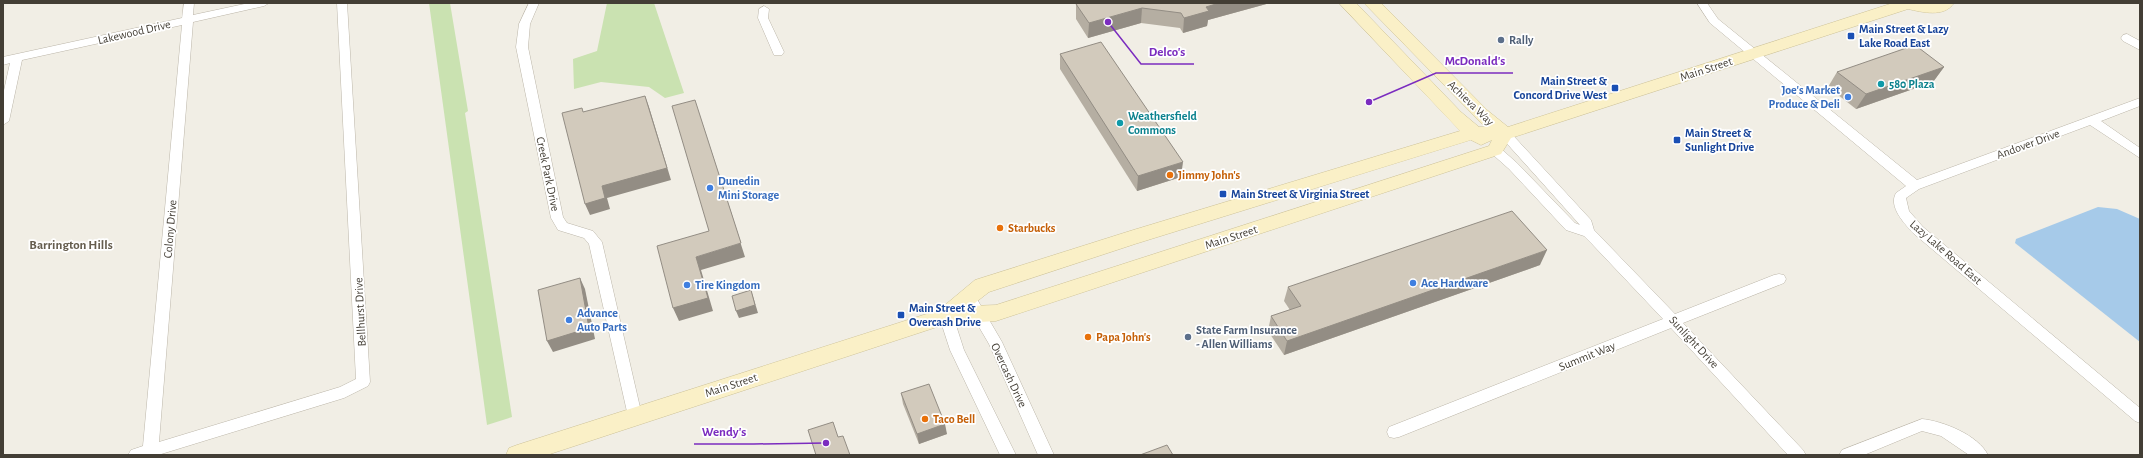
<svg xmlns="http://www.w3.org/2000/svg" width="2143" height="458" viewBox="0 0 2143 458" font-family="'Alegreya Sans',sans-serif">
  <style>
    .green { fill: #cae2b1 }
    .water { fill: #a6cae9 }
    .lines { fill: none; stroke-linecap: round; stroke-linejoin: round }
    .street-casing { stroke: #bcb6a9; stroke-width: 1 }
    .secondary-casing { stroke: #cdc298; stroke-width: 1 }
    .street { fill: #fff; fill-rule: evenodd }
    .secondary { fill: #faf0c7; fill-rule: evenodd }
    .wall { fill: #b5aea2 }
    .shaded-wall { fill: #938d84 }
    .building { fill: #d2cabc; stroke: #938d84 }
    .transit-dot { fill: #1a4fb4; stroke: #fff; stroke-width: 1.5 }
    .service-dot { fill: #5c6f8a; stroke: #fff; stroke-width: 1.5 }
    .culture-dot { fill: #0f9aa8; stroke: #fff; stroke-width: 1.5 }
    .shop-dot { fill: #3f7fe0; stroke: #fff; stroke-width: 1.5 }
    .food-dot { fill: #e8710a; stroke: #fff; stroke-width: 1.5 }
    .labels { text-anchor: middle; dominant-baseline: central; stroke-width: 3.5; stroke-linejoin: round; paint-order: stroke }
    .transit-label { font-size: 12px; font-weight: bold; fill: #164399; stroke: #fff; text-anchor: start }
    .street-label { font-size: 12px; fill: #433e35; stroke: #fff }
    .service-label { font-size: 12px; font-weight: bold; fill: #4e5e75; stroke: #fff; text-anchor: start }
    .culture-label { font-size: 12px; font-weight: bold; fill: #0d838f; stroke: #fff; text-anchor: start }
    .shop-label { font-size: 12px; font-weight: bold; fill: #366cbe; stroke: #fff; text-anchor: start }
    .food-label { font-size: 12px; font-weight: bold; fill: #c56008; stroke: #fff; text-anchor: start }
    .neighbourhood-label { font-size: 13px; font-weight: bold; fill: #655d4e; stroke: #fff }
    .leader { fill: none; stroke: #7b2cbf; stroke-width: 1.5 }
    .callout-dot { fill: #7b2cbf; stroke: #fff; stroke-width: 1.5 }
    .callout-label { font-size: 13px; text-anchor: middle; font-weight: bold; fill: #7b2cbf; stroke: #fff; stroke-width: 3.5; stroke-linejoin: round; paint-order: stroke }
  </style>
  <rect width="100%" height="100%" fill="#f1eee5"/>
  <g class="green">
    <path d="M429 3H450L468 111 465 113 512 417 487 425Z"/>
    <path d="M607 3H654L684 93 665 98 649 87 601 82 574 89 573 59 597 51Z"/>
  </g>
  <path class="water" d="M2098 207 2117 209 2140 219V342L2015 243 2016 239Z"/>
  <g class="lines">
    <g class="street-casing">
      <g id="street">
        <path d="M184 3H194L193 15 249 3H269L264 6 193 22 159 442 340 387 356 379 337 3H347L370 382 368 386 344 398 158 455H128L131 450 143 446 182 25 22 60 9 121 3 125V95L10 63 3 65V57L182 18Z"/>
        <path d="M529 3H539L530 24 528 47 563 217 567 223 593 231 602 242 642 416 640 420 635 422 630 420 628 416 589 244 584 238 558 230 551 218 516 47 519 24Z"/>
        <path d="M1697 3H1707L1718 19 1917 180 2140 98V106L2101 121 2140 148V158L2090 125 1919 189 1906 198 1909 211 1923 227 2140 408V423L2135 421 1913 233C1905 224 1888 207 1896 193L1906 186 1710 23Z"/>
        <path d="M764 6 769 9 768 18 784 52 782 55H774L758 18 759 9Z"/>
        <path d="M2127 34 2140 41V50L2123 41 2121 38 2123 35Z"/>
        <path d="M1505 130 1509 131 1591 220 1594 230 1675 314 1774 275 1779 274 1784 275 1786 279 1784 283 1683 323 1803 450 1806 455H1788L1671 328 1399 437 1394 438 1389 437 1387 432 1389 427 1663 319 1592 244 1584 236 1566 230 1509 169 1491 153 1489 150 1491 147H1499L1517 163 1575 223 1580 225 1501 137 1499 134 1501 131Z"/>
        <path d="M969 293 974 294 1002 342 1054 455H1038L989 344 962 298 964 294Z"/>
        <path d="M946 310 951 312 953 316 964 350 1016 455H1000L950 350 939 316 941 312Z"/>
        <path d="M1922 419C1943 421 1978 435 1988 455H1969L1941 436 1922 431 1864 455H1839L1842 450Z"/>
      </g>
    </g>
    <g class="secondary-casing">
      <path id="secondary" d="M1339 3H1356L1461 112 1479 127H1485L1364 3H1381L1487 110 1508 127 1893 3H1954C1944 18 1922 12 1908 9L1511 138 1501 154 996 321 946 324 547 455H506L509 448 517 445 939 310 975 280 1130 231 1460 131ZM1471 140 1481 145 1492 140 1489 146 996 305 971 306 989 292 1135 244Z"/>
    </g>
    <use href="#street" class="street"/>
    <use href="#secondary" class="secondary"/>
  </g>
  <g class="wall">
    <path d="M1080 3H1270L1208 20 1207 26 1183 33 1180 28 1141 23 1088 38 1076 19V4Z"/>
    <path d="M1060 54 1181 177 1137 191 1060 69Z"/>
    <path d="M1944 67 1933 82 1856 109 1828 87 1837 72Z"/>
    <path d="M1540 265 1284 355 1268 331 1271 316 1290 310 1284 301 1288 287Z"/>
    <path d="M901 393 947 434 919 444 903 404Z"/>
  </g>
  <g class="shaded-wall">
    <path d="M1219 3H1270L1208 20 1207 26 1183 33 1184 18 1206 7Z"/>
    <path d="M1142 8 1141 23 1088 38 1089 23Z"/>
    <path d="M1944 67 1933 82 1856 109 1866 94Z"/>
    <path d="M645 96 649 107 671 180 607 198 610 209 590 215 585 204 602 186Z"/>
    <path d="M695 100 745 257 701 270 713 311 679 321 673 308 696 257 741 243Z"/>
    <path d="M1183 162 1181 177 1137 191 1138 176Z"/>
    <path d="M1547 250 1540 265 1284 355 1287 341Z"/>
    <path d="M580 278 585 289 595 339 553 352 547 341Z"/>
    <path d="M751 290 758 313 739 318 736 311Z"/>
    <path d="M945 424 947 434 919 444 917 434Z"/>
  </g>
  <g class="building">
    <path d="M1080 3H1219L1206 7 1209 11 1184 18 1181 13 1142 8 1089 23 1076 4Z"/>
    <path d="M1101 42 1183 162 1138 176 1060 54Z"/>
    <path d="M1915 45 1944 67 1866 94 1837 72Z"/>
    <path d="M645 96 667 168 602 186 605 198 585 204 562 113 582 108 583 112Z"/>
    <path d="M695 100 741 243 696 257 708 298 673 308 657 246 709 231 672 106Z"/>
    <path d="M1512 211 1547 250 1287 341 1271 316 1301 306 1288 287Z"/>
    <path d="M580 278 589 328 547 341 538 290Z"/>
    <path d="M751 290 755 305 736 311 732 296Z"/>
    <path d="M929 384 945 424 917 434 901 393Z"/>
    <path d="M833 422 838 437 843 436 850 455H816L808 430Z"/>
    <path d="M1167 445 1173 455H1140Z"/>
  </g>
  <g class="transit-dot">
    <rect x="1847" y="32" width="8" height="8" rx="2"/>
    <rect x="1611" y="84" width="8" height="8" rx="2"/>
    <rect x="1673" y="136" width="8" height="8" rx="2"/>
    <rect x="1219" y="190" width="8" height="8" rx="2"/>
    <rect x="897" y="311" width="8" height="8" rx="2"/>
  </g>
  <g class="service-dot">
    <circle cx="1501" cy="40" r="4"/>
    <circle cx="1188" cy="337" r="4"/>
  </g>
  <g class="culture-dot">
    <circle cx="1881" cy="84" r="4"/>
    <circle cx="1120" cy="123" r="4"/>
  </g>
  <g class="shop-dot">
    <circle cx="1848" cy="97" r="4"/>
    <circle cx="710" cy="188" r="4"/>
    <circle cx="1413" cy="283" r="4"/>
    <circle cx="687" cy="285" r="4"/>
    <circle cx="569" cy="320" r="4"/>
  </g>
  <g class="food-dot">
    <circle cx="1170" cy="175" r="4"/>
    <circle cx="1000" cy="228" r="4"/>
    <circle cx="1088" cy="337" r="4"/>
    <circle cx="925" cy="419" r="4"/>
  </g>
  <g class="labels">
    <g class="transit-label">
      <text x="1859" y="29">Main Street &amp; Lazy<tspan x="1859" dy="14">Lake Road East</tspan></text>
      <text x="1607" y="81" text-anchor="end">Main Street &amp;<tspan x="1607" dy="14">Concord Drive West</tspan></text>
      <text x="1685" y="133">Main Street &amp;<tspan x="1685" dy="14">Sunlight Drive</tspan></text>
      <text x="1231" y="194">Main Street &amp; Virginia Street</text>
      <text x="909" y="308">Main Street &amp;<tspan x="909" dy="14">Overcash Drive</tspan></text>
    </g>
    <g class="street-label">
      <text transform="translate(134 32) rotate(-13)">Lakewood Drive</text>
      <text transform="translate(1706 69) rotate(-18)">Main Street</text>
      <text transform="translate(1471 103) rotate(44)">Achieva Way</text>
      <text transform="translate(2028 144) rotate(-20)">Andover Drive</text>
      <text transform="translate(548 174) rotate(78)">Creek Park Drive</text>
      <text transform="translate(170 229) rotate(-85)">Colony Drive</text>
      <text transform="translate(1231 237) rotate(-18)">Main Street</text>
      <text transform="translate(1946 252) rotate(41)">Lazy Lake Road East</text>
      <text transform="translate(360 312) rotate(-93)">Bellhurst Drive</text>
      <text transform="translate(1694 342) rotate(47)">Sunlight Drive</text>
      <text transform="translate(1587 356) rotate(-22)">Summit Way</text>
      <text transform="translate(1009 375) rotate(65)">Overcash Drive</text>
      <text transform="translate(731 385) rotate(-18)">Main Street</text>
    </g>
    <g class="service-label">
      <text x="1509" y="40">Rally</text>
      <text x="1196" y="330">State Farm Insurance<tspan x="1196" dy="14">- Allen Williams</tspan></text>
    </g>
    <g class="culture-label">
      <text x="1889" y="84">580 Plaza</text>
      <text x="1128" y="116">Weathersfield<tspan x="1128" dy="14">Commons</tspan></text>
    </g>
    <g class="shop-label">
      <text x="1840" y="90" text-anchor="end">Joe's Market<tspan x="1840" dy="14">Produce &amp; Deli</tspan></text>
      <text x="718" y="181">Dunedin<tspan x="718" dy="14">Mini Storage</tspan></text>
      <text x="1421" y="283">Ace Hardware</text>
      <text x="695" y="285">Tire Kingdom</text>
      <text x="577" y="313">Advance<tspan x="577" dy="14">Auto Parts</tspan></text>
    </g>
    <g class="food-label">
      <text x="1178" y="175">Jimmy John's</text>
      <text x="1008" y="228">Starbucks</text>
      <text x="1096" y="337">Papa John's</text>
      <text x="933" y="419">Taco Bell</text>
    </g>
    <g class="neighbourhood-label">
      <text x="71" y="245">Barrington Hills</text>
    </g>
  </g>
  <path class="leader" d="M1108 22L1141 64H1194M1369 102L1436 73H1513M826 443L754 444H694"/>
  <g class="callout-dot">
    <circle cx="1108" cy="22" r="4"/>
    <circle cx="1369" cy="102" r="4"/>
    <circle cx="826" cy="443" r="4"/>
  </g>
  <g class="callout-label">
    <text x="1167" y="56">Delco's</text>
    <text x="1475" y="65">McDonald's</text>
    <text x="724" y="436">Wendy's</text>
  </g>
  <rect width="2143" height="458" fill="none" stroke="#433e35" stroke-width="8"/>
</svg>
